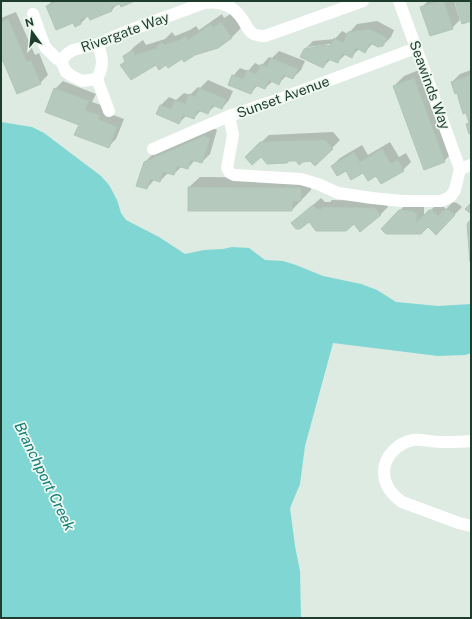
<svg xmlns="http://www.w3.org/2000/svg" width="472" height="619" viewBox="0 0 472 619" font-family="'Public Sans',sans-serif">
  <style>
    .water { fill: #7fd6d2 }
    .shadow { fill: #0003; fill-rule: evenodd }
    .building { fill: #b6c9bd; stroke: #b0c5b8 }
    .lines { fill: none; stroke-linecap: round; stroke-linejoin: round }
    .minor { stroke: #fff; stroke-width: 12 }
    .labels { text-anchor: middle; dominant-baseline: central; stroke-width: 3.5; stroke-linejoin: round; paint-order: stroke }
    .street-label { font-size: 14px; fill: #1e3c2d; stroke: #eef8f1 }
    .water-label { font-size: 15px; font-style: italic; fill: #137d78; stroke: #eef8f1 }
  </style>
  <rect width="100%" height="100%" fill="#deebe2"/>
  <path class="water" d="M1 122 32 127 44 133 101 176 109 185 117 200 121 213 126 220 159 237 185 254 204 250 223 249 232 247 249 248 265 260 283 261 296 265 323 276 361 284 377 290 396 302 438 306 471 304V353L465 355 438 356 333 343 305 446 300 484 290 508 295 546 300 571 301 618H1Z"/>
  <g class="shadow">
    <path d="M52 1H132L118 3 112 10 89 15 81 23 74 21 47 6Z"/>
    <path d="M428 1H454L460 20 452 28 422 7Z"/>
    <path d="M16 12 35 55 39 53 48 75 40 83 4 59 1 61V18Z"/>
    <path d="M232 13 242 27 232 37 217 47 156 63 121 65 126 61 124 57 135 46 143 40 146 45 165 39 172 32 175 36 190 30 196 26 199 30 222 14 224 18Z"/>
    <path d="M377 21 394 30 391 37 383 45 373 43 365 52 359 49 351 57 346 54 337 62 331 59 323 67 305 49 313 41 335 39 342 31 348 34 357 24ZM330 44V45L308 49V47Z"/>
    <path d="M279 51 305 61 301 70 293 78 287 75 279 83 273 81 265 88 258 85 251 93 233 76 240 68 248 71 255 63 261 66 269 57 272 58Z"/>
    <path d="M424 68 454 151 444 161 394 86 404 76Z"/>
    <path d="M471 70V132L467 124 470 122 452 82 460 74Z"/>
    <path d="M208 80 233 91 229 100 222 108 216 105 207 113 201 110 194 118 187 115 179 123 157 114 161 105 169 97 176 100 184 93 190 95 198 87 200 88Z"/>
    <path d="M63 81 96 94 92 102 107 107 105 112 124 119 116 139 108 147 80 124 55 89Z"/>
    <path d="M213 128 217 130 210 154 202 162 195 160 188 168 182 166 174 174 168 173 160 181 155 179 147 188 145 162 153 154Z"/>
    <path d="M333 132 340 140 315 165 311 160H296L261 156 246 157 269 135Z"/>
    <path d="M390 142 399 157 406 153 411 162 403 170 377 174 346 170 332 166 340 158 362 145 368 155Z"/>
    <path d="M200 177 311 178V190L292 210 189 187Z"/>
    <path d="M321 198 325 202H330L332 200 383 201 388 207 380 215 354 223 309 221 292 223Z"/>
    <path d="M453 202 457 203 462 207 436 233 428 225 382 229 407 203 424 206V217L438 203H440L446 209Z"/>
  </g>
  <g class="building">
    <path d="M58 1H135L121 7 120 4 111 7 112 11 90 20 88 16 80 20 81 24 75 27 73 23 56 30 46 6Z"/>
    <path d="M439 1H444L453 29 430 36 420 7Z"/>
    <path d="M455 1H471V21L462 24Z"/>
    <path d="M8 19 27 62 31 60 41 84 17 94 3 61 1 62V22Z"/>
    <path d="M221 22 232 38 218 48 195 55 184 62 182 59 168 68 166 65 159 70 156 65 131 80 120 65 125 62 123 56 133 50 135 55 157 48V46L162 42 164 45 179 40 186 36 188 40 211 24 213 27Z"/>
    <path d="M369 29 387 38 383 46 378 47 370 43 365 53 356 48 352 58 342 53 338 63 328 59 323 68 300 57 304 49 325 45 330 47 334 38 343 43 348 32Z"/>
    <path d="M271 58 298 69 293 79 283 75 279 85 269 80 265 89 255 85 251 94 228 85 232 75 243 79 247 70 256 74 261 64 267 67Z"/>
    <path d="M471 75V133L469 134 466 124 469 123 466 113 463 114 457 93 455 94 451 82Z"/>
    <path d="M414 78 445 162 424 170 393 86Z"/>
    <path d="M54 88 89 101 85 110 100 115 98 119 117 127 109 148 74 135 79 125 45 112Z"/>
    <path d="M199 88 226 99 222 109 212 105 208 114 198 110 194 119 183 115 179 124 156 114 160 105 171 109 175 100 185 104 189 94 195 97Z"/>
    <path d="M204 136 210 138 202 163 191 160 188 169 177 166 174 175 163 172 160 182 150 179 147 189 136 186 144 162Z"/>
    <path d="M325 140 333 149 315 166 310 161 303 162 299 165 296 161H289L287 163 267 164 261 157 252 165 245 157 260 142Z"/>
    <path d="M382 149 391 164 398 160 404 171 381 184 376 176 368 181 363 173 351 180 346 171 337 176 331 166 354 152 360 162Z"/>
    <path d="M188 187 301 188V201H292V211H188Z"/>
    <path d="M471 203V214L465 209Z"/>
    <path d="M313 205 317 209H321L323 207 375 208 381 215 360 232 354 224 346 231H316L309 222 300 229H296L291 223Z"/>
    <path d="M399 210 413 211 417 214 416 223 429 210H432L438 216 444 210H449L455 215 436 235 428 227 421 234H386L381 229Z"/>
    <path d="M471 219V262H470L467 224Z"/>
  </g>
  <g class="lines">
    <g class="minor">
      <path d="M399 1 460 169"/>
      <path d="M33 14 45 47 57 59 61 61 66 72 72 76 82 81 97 79C104 64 103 60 98 44"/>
      <path d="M61 61 67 54 73 50 98 44 125 32 204 3C218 1 231 4 240 16 249 27 247 36 265 36L363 1"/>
      <path d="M97 79 109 111"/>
      <path d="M229 116 233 135 227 168 230 173 234 175 301 179 318 184 338 193 372 198 402 201H441L450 197 455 190 460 169 471 165"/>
      <path d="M153 149 229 116 274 101 416 48"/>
      <path d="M471 441C461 442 451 442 440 442 431 442 422 439 413 440 398 443 384 456 384 472 384 485 392 495 402 502L459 523 471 526"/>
    </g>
  </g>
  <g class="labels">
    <g class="street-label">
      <text transform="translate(125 32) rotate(-20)">Rivergate Way</text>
      <text transform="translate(430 85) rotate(70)">Seawinds Way</text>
      <text transform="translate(283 97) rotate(-20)">Sunset Avenue</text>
    </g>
    <g class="water-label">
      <text transform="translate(45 476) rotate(64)">Branchport Creek</text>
    </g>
  </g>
  <rect width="472" height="619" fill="none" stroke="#1e3c2d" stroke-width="4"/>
  <g transform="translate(32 32) rotate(345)" stroke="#eef8f1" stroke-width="3" paint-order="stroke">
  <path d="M0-3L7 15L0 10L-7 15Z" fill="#1e3c2d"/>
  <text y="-6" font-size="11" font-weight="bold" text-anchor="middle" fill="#1e3c2d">N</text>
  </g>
</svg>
